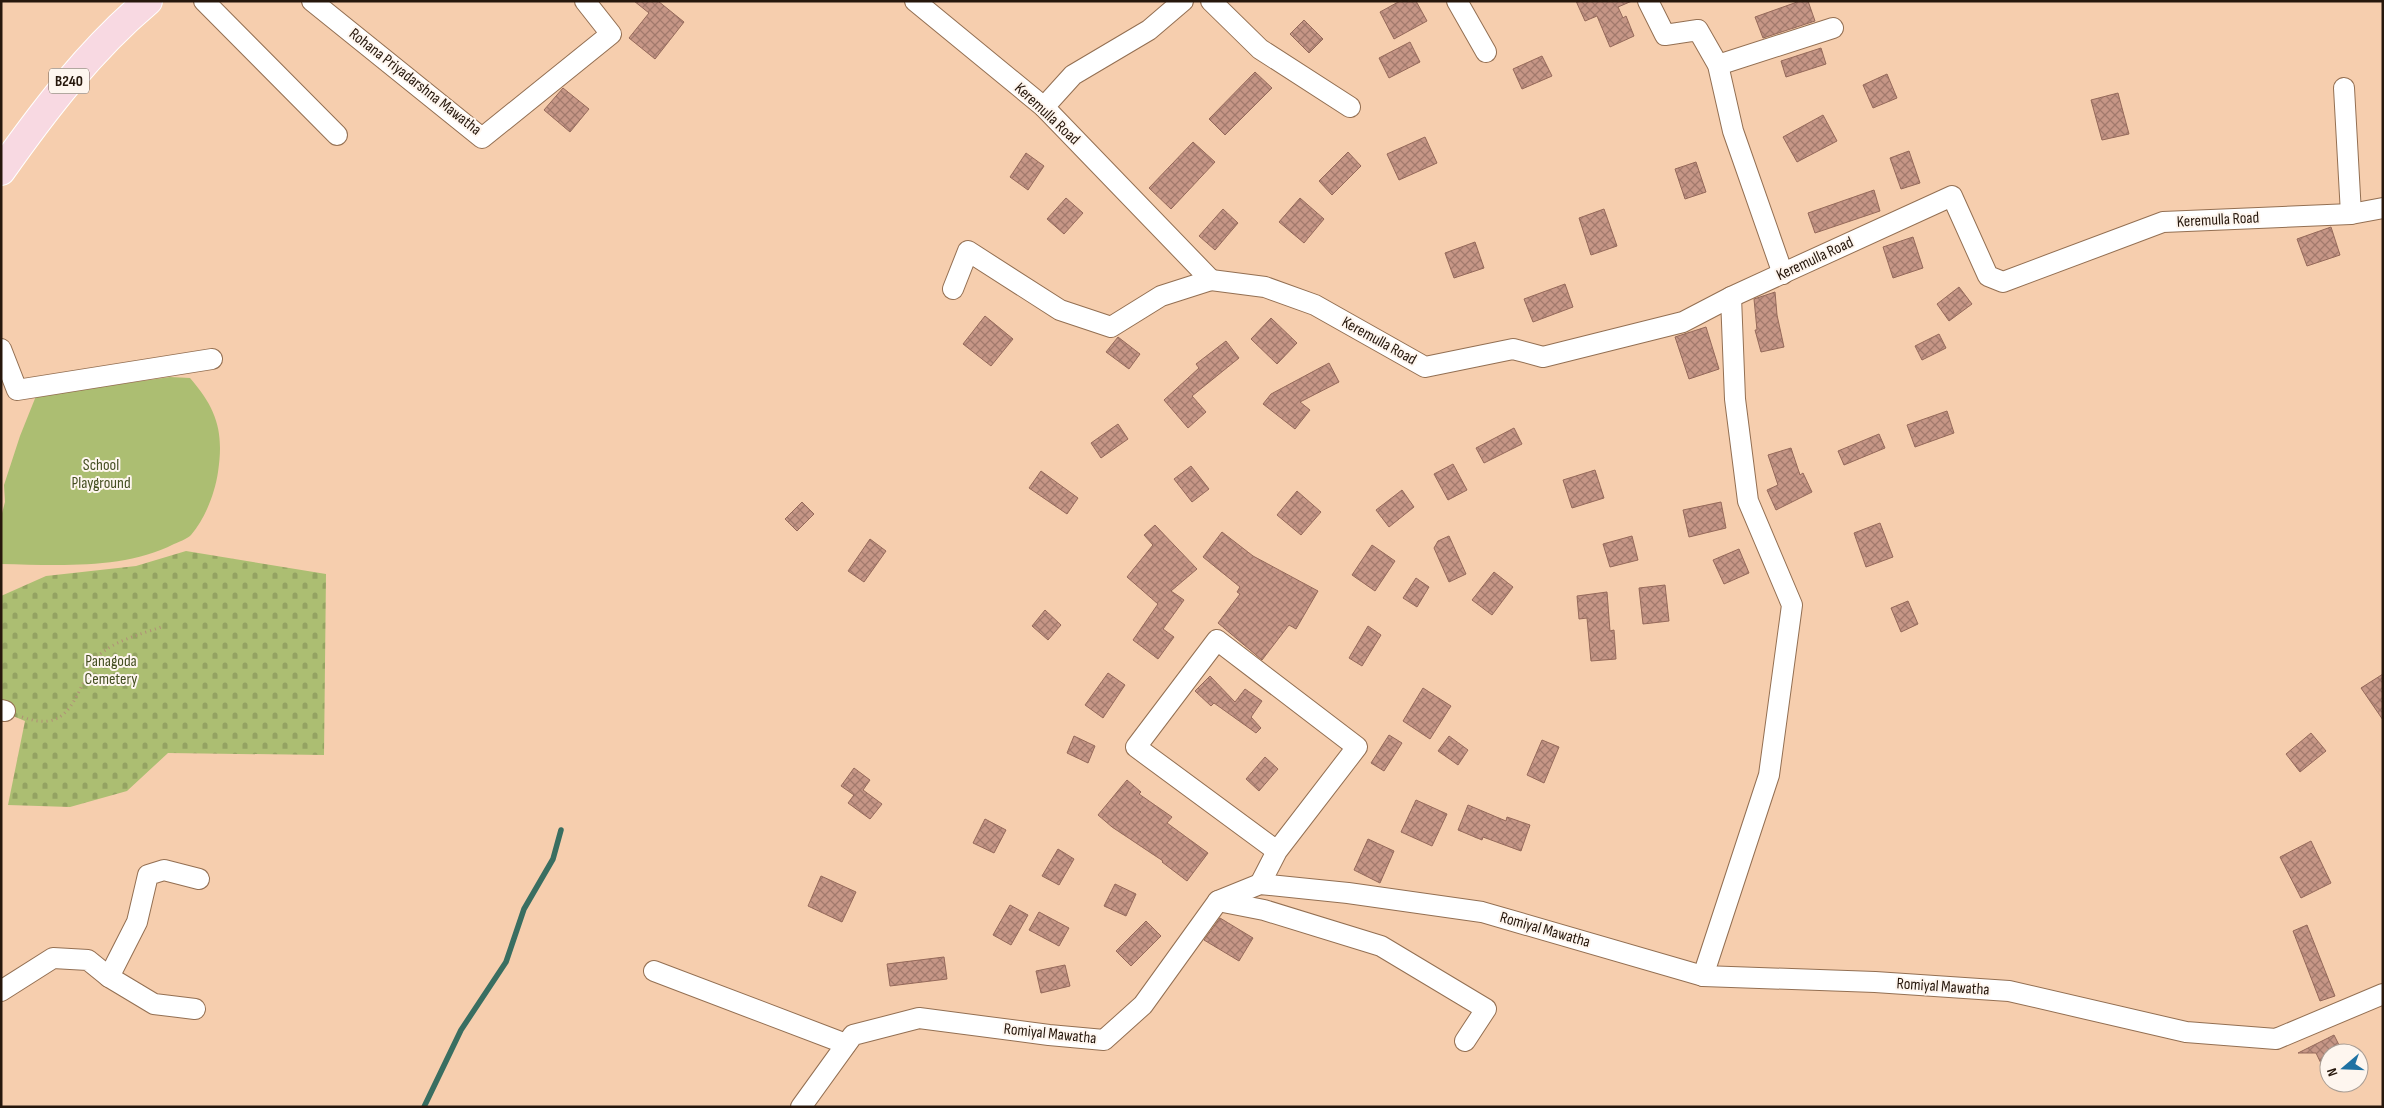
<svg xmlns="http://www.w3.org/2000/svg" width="2384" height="1108" viewBox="0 0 2384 1108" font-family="'Sofia Sans Condensed',sans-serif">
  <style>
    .cemetery { fill: url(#cemetery-stones) }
    .green { fill: #acbe72 }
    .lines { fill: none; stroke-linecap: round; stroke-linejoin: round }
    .stream { stroke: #396e61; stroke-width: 5.5 }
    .building { fill: url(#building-cross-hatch); stroke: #95695a }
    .minor-casing { stroke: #936f52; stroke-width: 22 }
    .primary-casing { stroke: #fff; stroke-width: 30 }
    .path { stroke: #b09077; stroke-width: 3; stroke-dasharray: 1 4; stroke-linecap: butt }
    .minor { stroke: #fff; stroke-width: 20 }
    .primary { stroke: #f8d9e2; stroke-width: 28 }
    .labels { text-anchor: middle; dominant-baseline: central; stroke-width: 4; stroke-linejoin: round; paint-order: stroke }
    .shield { fill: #fef6ef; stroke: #675a50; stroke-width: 1 }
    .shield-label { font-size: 15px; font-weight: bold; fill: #26170c }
    .street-label { font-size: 16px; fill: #26170c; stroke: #fef6ef }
    .park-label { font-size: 16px; fill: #454f22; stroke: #fef6ef }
  </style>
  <defs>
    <pattern id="cemetery-stones" width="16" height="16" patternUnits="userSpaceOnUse" patternTransform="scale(1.25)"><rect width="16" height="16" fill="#acbe72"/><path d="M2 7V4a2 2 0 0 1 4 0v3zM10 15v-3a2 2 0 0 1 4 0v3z" fill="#94a362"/></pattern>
    <pattern id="building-cross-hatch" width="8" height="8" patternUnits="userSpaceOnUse" patternTransform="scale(1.25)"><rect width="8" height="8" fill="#c69686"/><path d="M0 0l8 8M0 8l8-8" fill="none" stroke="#a1796c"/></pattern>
  </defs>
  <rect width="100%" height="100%" fill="#f6ceae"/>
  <path class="cemetery" d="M186 551 326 574 324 755 168 753 127 791 70 807 8 805 25 721 1 711V596L46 576 136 566Z"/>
  <path class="green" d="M170 377 190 378C217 409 224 432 218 472 215 493 205 519 191 535 187 539 179 542 174 544 123 570 57 565 1 564V517L5 502 4 485 20 436 36 396Z"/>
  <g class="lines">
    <path class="stream" d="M424 1107 461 1030 506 962 524 909 553 859 561 830"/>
  </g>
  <g class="building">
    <path d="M634 1H658L684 22 655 59 629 38 649 13Z"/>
    <path d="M1400 1H1416L1427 21 1394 39 1380 12Z"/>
    <path d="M1576 1H1632L1618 7 1623 18 1626 16 1634 36 1610 47 1597 16 1585 21Z"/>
    <path d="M1800 1H1808L1815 21 1763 38 1755 17Z"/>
    <path d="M1304 20 1323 39 1309 53 1290 34Z"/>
    <path d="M1410 42 1420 62 1389 78 1379 58Z"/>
    <path d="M1821 48 1826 64 1786 77 1781 61Z"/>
    <path d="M1542 56 1552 76 1522 89 1513 69Z"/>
    <path d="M1255 72 1272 88 1225 135 1209 119Z"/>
    <path d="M1887 74 1897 98 1873 108 1863 85Z"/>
    <path d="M563 88 589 109 570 132 544 110Z"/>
    <path d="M2118 93 2129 134 2102 140 2091 100Z"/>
    <path d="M1823 115 1837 141 1797 162 1783 137Z"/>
    <path d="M1425 137 1437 163 1399 180 1387 154Z"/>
    <path d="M1193 142 1215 162 1171 209 1149 188Z"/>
    <path d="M1909 151 1920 183 1901 189 1890 158Z"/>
    <path d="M1348 152 1361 166 1332 195 1319 181Z"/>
    <path d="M1026 153 1044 166 1028 190 1010 177Z"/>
    <path d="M1696 162 1706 192 1685 199 1675 169Z"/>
    <path d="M1874 190 1880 211 1815 233 1808 213Z"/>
    <path d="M1066 198 1083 213 1064 234 1047 219Z"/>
    <path d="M1300 198 1324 219 1304 243 1279 222Z"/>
    <path d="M1223 209 1238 223 1215 250 1199 236Z"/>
    <path d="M1604 209 1617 246 1591 255 1579 218Z"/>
    <path d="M2331 227 2340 255 2307 266 2297 239Z"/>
    <path d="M1913 237 1923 268 1893 278 1883 247Z"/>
    <path d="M1475 242 1484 268 1454 278 1445 253Z"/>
    <path d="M1565 284 1573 307 1533 322 1524 299Z"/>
    <path d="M1959 287 1972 304 1949 321 1937 304Z"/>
    <path d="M1775 292 1777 315 1784 347 1761 352 1755 330H1757L1754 299Z"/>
    <path d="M985 316 1013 339 991 366 963 344Z"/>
    <path d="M1271 318 1297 343 1277 364 1251 339Z"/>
    <path d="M1706 327 1719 369 1689 379 1675 337Z"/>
    <path d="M1939 334 1946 348 1922 360 1915 346Z"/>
    <path d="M1118 337 1140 354 1129 369 1106 352Z"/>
    <path d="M1226 341 1239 358 1192 396 1206 412 1188 428 1164 400 1199 368 1196 364Z"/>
    <path d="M1329 363 1339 382 1300 402 1310 410 1295 429 1263 404 1271 394Z"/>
    <path d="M1947 411 1954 433 1915 447 1907 425Z"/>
    <path d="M1118 424 1128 439 1101 458 1091 443Z"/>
    <path d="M1514 428 1522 444 1484 463 1476 448Z"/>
    <path d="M1879 434 1885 448 1844 465 1838 451Z"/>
    <path d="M1791 448 1800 475 1803 473 1812 492 1776 510 1767 490 1778 485 1768 455Z"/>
    <path d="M1453 464 1467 490 1448 500 1434 474Z"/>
    <path d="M1191 466 1209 489 1192 502 1174 479Z"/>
    <path d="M1595 470 1604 498 1572 508 1563 480Z"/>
    <path d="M1041 471 1078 498 1067 514 1029 488Z"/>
    <path d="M1402 490 1414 507 1389 527 1376 510Z"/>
    <path d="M1297 491 1321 512 1301 535 1277 515Z"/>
    <path d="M802 502 814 514 797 531 785 519Z"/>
    <path d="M1721 502 1726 528 1689 537 1683 510Z"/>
    <path d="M1880 523 1893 557 1866 567 1854 533Z"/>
    <path d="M1155 525 1197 569 1171 591 1184 600 1163 629 1174 637 1158 659 1133 640 1158 604 1127 577 1153 545 1144 535Z"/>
    <path d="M1222 532 1253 556 1318 591 1296 629 1289 625 1262 660 1218 623 1240 594 1237 592 1240 587 1203 557Z"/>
    <path d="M1449 536 1466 574 1449 582 1434 548 1438 541Z"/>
    <path d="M1632 536 1638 560 1610 567 1603 544Z"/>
    <path d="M870 539 886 551 864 582 848 571Z"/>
    <path d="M1372 545 1395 561 1375 591 1352 575Z"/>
    <path d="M1739 549 1749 573 1724 584 1713 560Z"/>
    <path d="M1494 572 1513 587 1492 615 1472 600Z"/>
    <path d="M1416 578 1429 587 1417 607 1403 598Z"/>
    <path d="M1665 585 1669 621 1643 624 1639 588Z"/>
    <path d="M1607 592 1610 631 1614 630 1616 659 1591 661 1587 618 1579 619 1577 596Z"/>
    <path d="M1908 601 1918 624 1901 632 1891 608Z"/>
    <path d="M1045 610 1061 625 1048 640 1032 626Z"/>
    <path d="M1368 626 1381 635 1362 666 1349 658Z"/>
    <path d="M1108 673 1125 685 1103 718 1085 705Z"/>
    <path d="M2383 674V720L2361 688Z"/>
    <path d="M1210 676 1235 702 1245 689 1262 701 1251 717 1261 728 1256 733 1214 703 1211 706 1195 691Z"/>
    <path d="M1423 688 1451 706 1430 739 1403 721Z"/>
    <path d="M2311 733 2326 751 2300 772 2286 754Z"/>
    <path d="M1389 735 1402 743 1384 771 1371 763Z"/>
    <path d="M1074 736 1095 746 1088 763 1067 753Z"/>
    <path d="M1449 736 1468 750 1458 765 1438 751Z"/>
    <path d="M1542 740 1559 747 1544 783 1527 775Z"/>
    <path d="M1265 757 1278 769 1259 791 1246 779Z"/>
    <path d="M854 768 870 780 863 790 882 804 870 819 848 803 854 795 841 786Z"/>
    <path d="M1127 780 1141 792 1139 794 1172 817 1167 823 1208 853 1187 881 1162 862 1163 861 1112 827 1098 815Z"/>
    <path d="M1416 800 1447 814 1432 846 1401 832Z"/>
    <path d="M1468 805 1506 821 1507 817 1530 825 1521 851 1483 837 1482 840 1458 830Z"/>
    <path d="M985 819 1006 830 994 853 973 843Z"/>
    <path d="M1368 839 1394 851 1380 883 1354 870Z"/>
    <path d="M2311 841 2331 883 2301 898 2280 857Z"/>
    <path d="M1058 849 1074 859 1059 885 1042 876Z"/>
    <path d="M821 876 856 892 842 922 808 906Z"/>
    <path d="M1115 884 1136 894 1126 916 1104 906Z"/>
    <path d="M1010 905 1028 915 1011 945 993 935Z"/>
    <path d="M1039 912 1069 928 1059 946 1029 930Z"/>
    <path d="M1220 918 1253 938 1239 961 1204 940Z"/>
    <path d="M1146 921 1161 936 1131 966 1116 951Z"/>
    <path d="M2307 925 2335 996 2320 1001 2293 931Z"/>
    <path d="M944 957 947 979 890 986 887 964Z"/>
    <path d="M1065 965 1070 986 1041 993 1036 971Z"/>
    <path d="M2334 1035 2343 1053H2329V1080L2316 1053H2298Z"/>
  </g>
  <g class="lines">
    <g class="minor-casing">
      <g id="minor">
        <path d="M204 1 337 135"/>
        <path d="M312 1 482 138 611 34 585 1"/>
        <path d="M915 1 1044 107 1211 280 1161 296 1111 327 1060 310 968 251 953 289"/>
        <path d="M1211 1 1260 49 1350 107"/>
        <path d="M1457 1 1486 52"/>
        <path d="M1648 1 1665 35 1698 30 1718 65 1733 131 1783 274"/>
        <path d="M1718 65 1833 28"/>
        <path d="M2344 88 2351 214"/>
        <path d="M1044 107 1073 75 1149 30 1183 1"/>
        <path d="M1211 280 1265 287 1315 305 1425 367 1513 349 1543 357 1683 322 1731 297 1952 196 1988 276 2003 282 2163 222 2351 214 2383 208"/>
        <path d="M1 349 17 390 212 359"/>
        <path d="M1 710 5 711"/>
        <path d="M1260 884 1277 851 1136 747 1217 640 1357 747 1277 851"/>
        <path d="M1218 901 1264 910 1381 946 1486 1009 1465 1041"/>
        <path d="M654 971 846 1044"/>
        <path d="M1703 976 1769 775 1792 605 1748 501 1735 399 1731 297"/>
        <path d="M109 977 137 922 148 875 164 870 199 879"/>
        <path d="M1 991 53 958 88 960 109 977 154 1004 195 1009"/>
        <path d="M801 1107 853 1035 919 1018 1049 1035 1104 1040 1143 1005 1218 901 1260 884 1348 893 1482 912 1703 976 1875 982 2009 991 2186 1032 2276 1039 2383 994"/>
      </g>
    </g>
    <g class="primary-casing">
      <path id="primary" d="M1 171C45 109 90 50 148 1"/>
    </g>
    <path class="path" d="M22 717C64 732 72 706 88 673 91 668 93 660 98 656 115 640 142 634 164 626"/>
    <use href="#minor" class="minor"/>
    <use href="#primary" class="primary"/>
  </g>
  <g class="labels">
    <rect class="shield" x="49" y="68.5" width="40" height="25" rx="4"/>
    <g class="shield-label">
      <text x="69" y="81">B240</text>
    </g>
    <g class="street-label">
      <text transform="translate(415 82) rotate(38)">Rohana Priyadarshna Mawatha</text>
      <text transform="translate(1047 114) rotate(43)">Keremulla Road</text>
      <text transform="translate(2218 220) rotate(-3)">Keremulla Road</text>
      <text transform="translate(1815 259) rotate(-25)">Keremulla Road</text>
      <text transform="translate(1379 341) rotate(29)">Keremulla Road</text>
      <text transform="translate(1545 930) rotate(16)">Romiyal Mawatha</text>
      <text transform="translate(1943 987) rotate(4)">Romiyal Mawatha</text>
      <text transform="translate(1050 1034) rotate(6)">Romiyal Mawatha</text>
    </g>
    <g class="park-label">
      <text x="101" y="465">School<tspan x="101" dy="18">Playground</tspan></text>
      <text x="111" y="661">Panagoda<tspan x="111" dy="18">Cemetery</tspan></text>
    </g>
  </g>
  <rect width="2384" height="1108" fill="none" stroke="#26170c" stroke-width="5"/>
  <g transform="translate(2344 1068) rotate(251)"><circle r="24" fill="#fef6ef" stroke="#a89d94"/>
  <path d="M0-4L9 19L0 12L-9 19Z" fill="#1f72a3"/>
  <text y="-8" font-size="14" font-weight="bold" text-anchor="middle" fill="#26170c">N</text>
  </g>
</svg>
